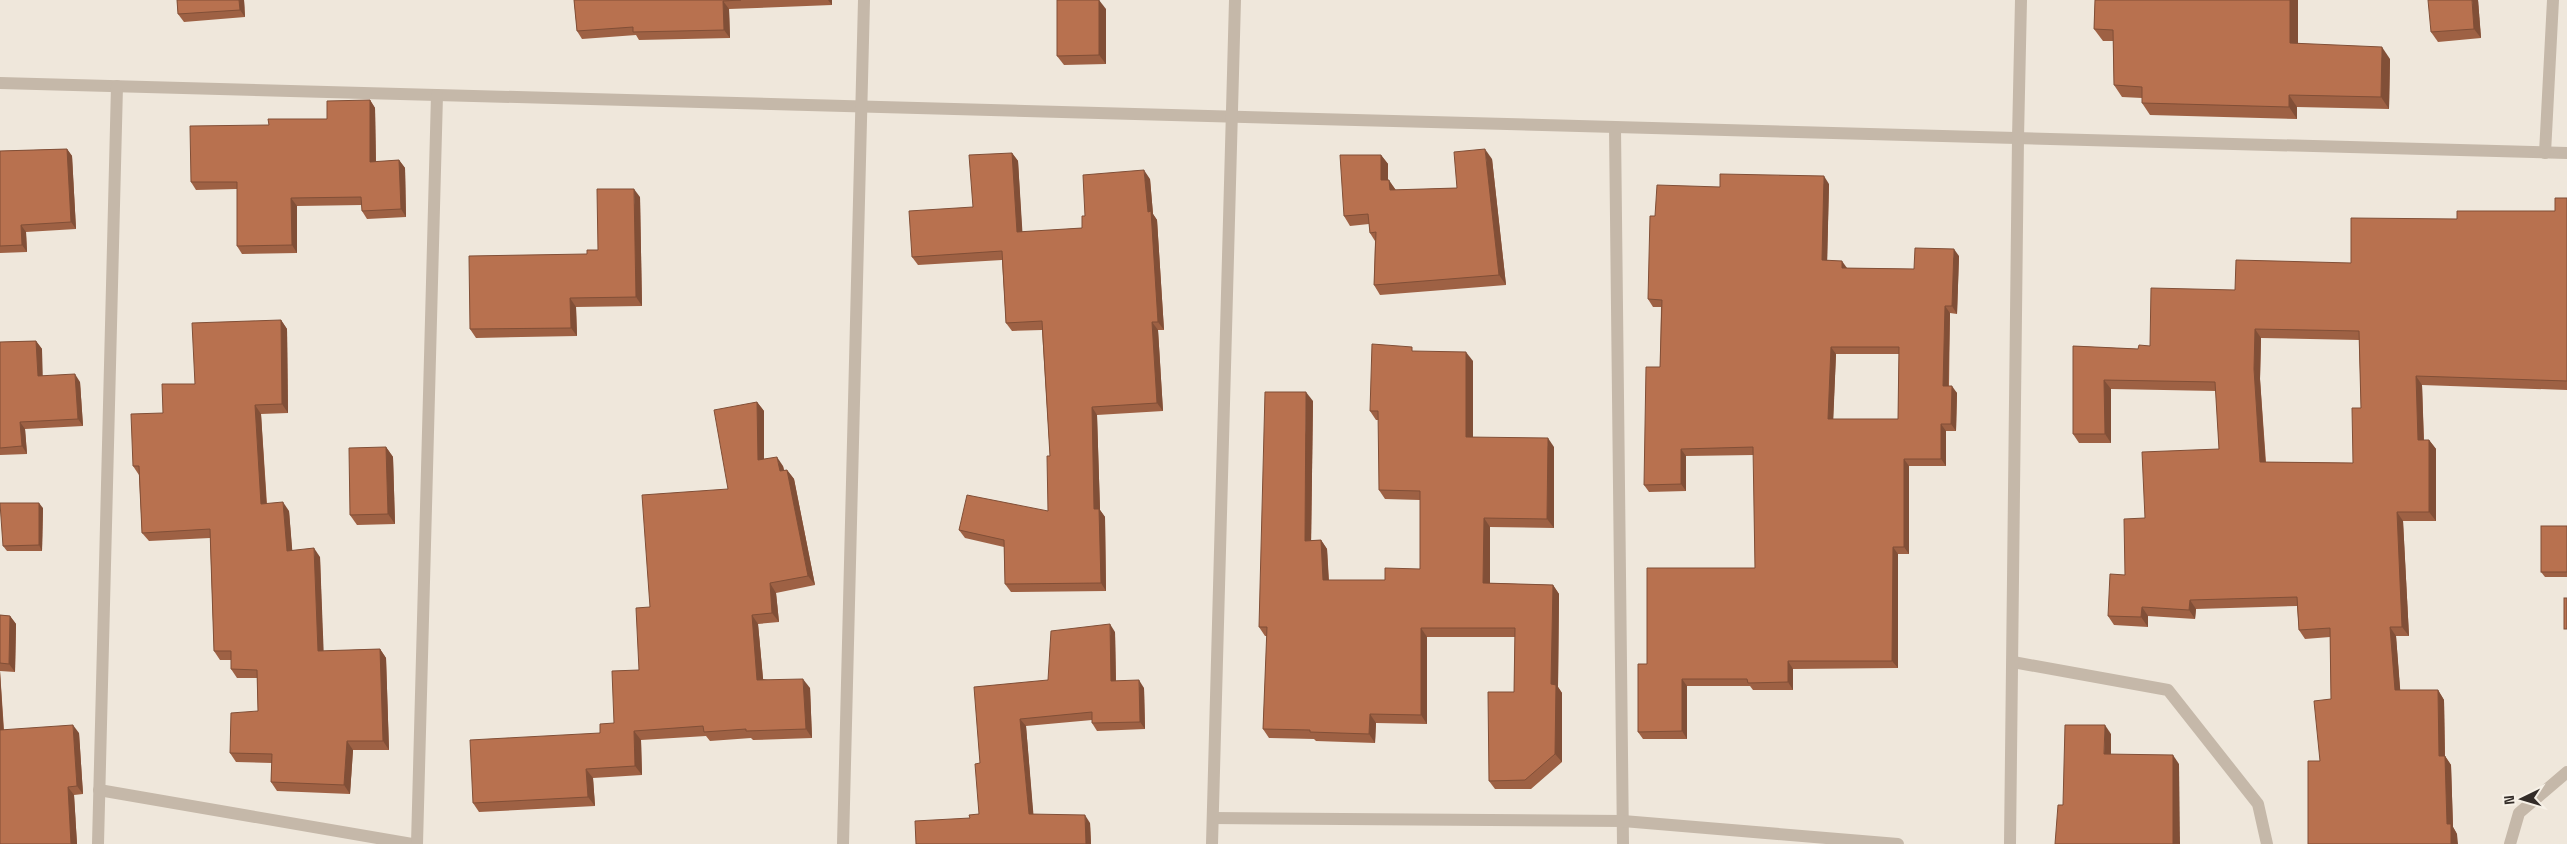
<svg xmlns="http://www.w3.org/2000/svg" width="2567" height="844" viewBox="0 0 2567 844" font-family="'Space Grotesk',sans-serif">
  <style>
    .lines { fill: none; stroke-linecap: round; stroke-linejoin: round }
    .street { stroke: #c5b8a9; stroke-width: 12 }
    .wall { fill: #9e6144; fill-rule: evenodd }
    .shaded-wall { fill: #814f37 }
    .building { fill: #b8714f; stroke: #814f37; fill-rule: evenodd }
  </style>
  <rect width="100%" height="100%" fill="#efe7db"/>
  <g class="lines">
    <g class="street">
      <path d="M0 83 2567 153"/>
      <path d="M1615 128 1623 844"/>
      <path d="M2545 153 2553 0"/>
      <path d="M2013 662 2168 690 2258 804 2267 844"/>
      <path d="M99 790 412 844"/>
      <path d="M1213 818 1623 821 1898 844"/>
      <path d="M98 844 117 86"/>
      <path d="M417 844 437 95"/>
      <path d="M843 844 864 0"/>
      <path d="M1212 844 1235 0"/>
      <path d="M2010 844 2018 138 2021 0"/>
      <path d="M2510 844 2519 813 2567 772"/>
    </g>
  </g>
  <g class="wall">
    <path d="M177 0H244L245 17 184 22 178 14Z"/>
    <path d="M574 0H832V5L729 9 730 38 639 40 636 35 582 39 577 31Z"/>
    <path d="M2095 0H2298V43L2390 59 2389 109 2297 107V119L2150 115 2142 103V98L2122 97 2114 85 2113 41H2103L2094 29Z"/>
    <path d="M2478 0 2481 38 2438 42 2431 32Z"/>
    <path d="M1106 9V64L1064 65 1057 56Z"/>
    <path d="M370 100 375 108 376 162 399 160 405 168 406 217 367 219 362 211V205L297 206V253L242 254 237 246V189L196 190 191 182 269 125 327 119Z"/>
    <path d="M67 149 72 156 76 229 26 232 27 252 0 253V151Z"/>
    <path d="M1012 153 1018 161 1022 232 1082 228 1085 216 1150 179 1153 214 1157 220 1164 330H1158L1163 411 1097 415 1100 510 1105 517 1106 591 1011 592 1005 584 1004 547 965 538 959 530 1048 511 1050 456 1042 330 1012 331 1006 323 1002 260 918 265 912 257 973 207Z"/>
    <path d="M1381 155 1388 164V180L1396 190 1457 188 1492 159 1506 285 1380 295 1374 285 1375 241 1370 233 1369 224 1350 226 1344 216Z"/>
    <path d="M1829 184 1827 260 1847 268 1914 269 1959 256 1957 314 1950 313 1949 386 1957 393 1956 431H1946V466H1909V554H1898V668L1793 669V690H1753L1750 686H1687V739H1643L1638 732 1647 664 1755 568 1754 455 1686 456V491L1649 492 1644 485 1660 367 1661 307H1653L1648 299 1655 216 1720 187ZM1836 354H1899L1898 419H1833Z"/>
    <path d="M640 197 642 306 576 307 577 336 476 338 470 329 587 254 598 250Z"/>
    <path d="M2567 198V390L2422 385 2424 440H2429L2436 449V521H2403L2409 636H2396L2400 690H2438L2444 700 2445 756 2451 765 2453 827 2457 834 2320 761 2331 699 2330 637 2305 639 2299 630 2297 606 2196 609 2195 619 2148 616V627L2114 625 2108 616 2125 575 2145 518 2219 449 2216 391 2111 389V443H2079L2073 434V346L2138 349 2150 346 2235 290 2351 263 2457 219 2555 211ZM2261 338 2359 340 2361 408 2353 463 2266 462 2260 379Z"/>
    <path d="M281 320 287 329 288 413 261 414 267 504 289 511 292 550 320 557 323 651 380 649 386 658 389 750H353L350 794 277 791 271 782 272 763 236 762 230 753 258 711 257 678H237L231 669V660H220L214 651 210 538 149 541 142 533 139 475 133 466 163 413 195 384Z"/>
    <path d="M36 341 42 349V376L80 382 83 426 25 429 27 454 0 455V342Z"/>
    <path d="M1415 351 1473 361V437L1554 447V528L1490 527V583L1553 585 1559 594 1558 687 1562 693V762L1531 789H1495L1489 781 1514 692 1515 637H1427V724L1376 723 1375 743 1316 741 1314 739 1269 738 1263 729 1267 636H1265L1259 627 1313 401 1311 540H1321L1327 549 1329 580H1385L1420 569V500L1385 499 1379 490V420H1376L1370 411Z"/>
    <path d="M757 402 764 411V459L783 466 784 470H787L794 479 815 585 776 593 779 622 758 624 763 679 810 688 812 738 753 740 751 738 710 741 706 736 641 740 642 775 593 778 595 806 479 812 473 803 600 733 614 723 639 670 650 607 728 489Z"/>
    <path d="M386 447 393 457 395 524 357 525 350 515Z"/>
    <path d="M43 508 42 551H7L3 546Z"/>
    <path d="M2567 526V577H2545L2541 572Z"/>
    <path d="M0 615 10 616 16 624 15 672 0 671 4 730 79 733 83 794 74 795 77 844H0Z"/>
    <path d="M1115 632 1116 681 1144 688 1145 729 1097 731 1092 723V720L1026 726 1033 814 1090 823 1091 844H916L979 814 980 763 1048 680Z"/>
  </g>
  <g class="shaded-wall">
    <path d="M239 0H244L245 17 240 10Z"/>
    <path d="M828 0H832V5Z"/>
    <path d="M1099 0 1106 9V64L1099 55Z"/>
    <path d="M2290 0H2298V54L2290 43Z"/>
    <path d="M2472 0H2478L2481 38 2474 29Z"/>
    <path d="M723 1 729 9 730 38 724 30Z"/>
    <path d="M2382 47 2390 59 2389 109 2381 97Z"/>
    <path d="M2289 95 2297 107V119L2289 107Z"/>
    <path d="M370 100 375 108 376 170 370 162Z"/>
    <path d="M67 149 72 156 76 229 71 222Z"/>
    <path d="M1485 149 1492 159 1506 285 1499 275Z"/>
    <path d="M1012 153 1018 161 1023 241 1017 232Z"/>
    <path d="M1381 155 1388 164V190L1381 180Z"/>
    <path d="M399 160 405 168 406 217 401 209Z"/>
    <path d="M1144 170 1150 179 1153 214 1157 220 1164 330 1158 322Z"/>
    <path d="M1824 176 1829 184 1827 268 1822 260Z"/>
    <path d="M1389 180 1395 189 1396 200 1390 190Z"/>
    <path d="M634 189 640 197 642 306 636 297Z"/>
    <path d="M291 198 297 206V253L292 245Z"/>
    <path d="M21 225 26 232 27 252 22 245Z"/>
    <path d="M1954 249 1959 256 1957 314 1952 306Z"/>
    <path d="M1842 261 1847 268H1842Z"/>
    <path d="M570 298 576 307 577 336 571 328Z"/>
    <path d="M1945 306 1950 313 1948 393 1943 386Z"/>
    <path d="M281 320 287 329 288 413 282 404Z"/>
    <path d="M1152 322 1158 330 1163 411 1157 403Z"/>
    <path d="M2255 329 2261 338 2260 379 2266 471 2260 462 2254 369Z"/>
    <path d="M36 341 42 349 43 384 38 376Z"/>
    <path d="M1831 347 1836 354 1833 426 1828 419Z"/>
    <path d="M1466 352 1473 361V446L1466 437Z"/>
    <path d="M75 374 80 382 83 426 78 419Z"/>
    <path d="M2416 376 2422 385 2424 449 2418 440Z"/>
    <path d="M2104 380 2111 389V443L2105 434Z"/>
    <path d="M1952 386 1957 393 1956 431 1951 424Z"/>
    <path d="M1306 392 1313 401 1311 550 1305 541Z"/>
    <path d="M757 402 764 411V469L758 460Z"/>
    <path d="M255 405 261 414 267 513 261 504Z"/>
    <path d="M1092 407 1097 415 1100 510 1105 517 1106 591 1101 583 1094 509Z"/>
    <path d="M20 422 25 429 27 454 22 446Z"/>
    <path d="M1941 424 1946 431V466L1941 459Z"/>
    <path d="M1548 438 1554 447V528L1547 519Z"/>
    <path d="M2429 440 2436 449V521L2429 512Z"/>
    <path d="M386 447 393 457 395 524 388 514Z"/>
    <path d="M1681 449 1686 456V491L1681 484Z"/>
    <path d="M777 457 783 466 786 480 780 471Z"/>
    <path d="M1904 459 1909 466V554L1904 547Z"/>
    <path d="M787 470 794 479 815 585 808 576Z"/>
    <path d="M283 502 289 511 293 559 287 551Z"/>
    <path d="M39 503 43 508 42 551 39 545Z"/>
    <path d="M2397 512 2403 521 2409 636 2402 627Z"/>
    <path d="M1484 518 1490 527V592L1483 583Z"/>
    <path d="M1321 540 1327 549 1329 589 1323 580Z"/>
    <path d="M1893 547 1898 554V668L1892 661Z"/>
    <path d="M314 548 320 557 324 660 318 651Z"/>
    <path d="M770 583 776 593 779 622 772 613Z"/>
    <path d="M1553 585 1559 594 1558 687 1562 693V762L1555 754 1551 684Z"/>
    <path d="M2190 600 2196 609 2195 619 2189 610Z"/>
    <path d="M2142 607 2148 616V627L2141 617Z"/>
    <path d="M752 615 758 624 764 689 757 680Z"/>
    <path d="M10 616 16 624 15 672 9 664Z"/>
    <path d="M1110 624 1115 632 1116 688 1111 681Z"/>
    <path d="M2390 627 2396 636 2401 700 2395 690Z"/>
    <path d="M1421 628 1427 637V724L1421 715Z"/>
    <path d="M380 649 386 658 389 750 383 741Z"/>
    <path d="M1788 661 1793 669V690L1788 682Z"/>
    <path d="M0 671 4 738 0 733Z"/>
    <path d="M803 679 810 688 812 738 806 729Z"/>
    <path d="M1682 679 1687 686V739L1682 731Z"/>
    <path d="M1139 680 1144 688 1145 729 1140 722Z"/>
    <path d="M2438 690 2444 700 2445 765 2439 756Z"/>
    <path d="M1370 714 1376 723 1375 743 1369 734Z"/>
    <path d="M1020 719 1026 726 1034 821 1029 814Z"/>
    <path d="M73 725 79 733 83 794 77 786Z"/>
    <path d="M2105 725 2111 734V763L2104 754Z"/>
    <path d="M634 731 641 740 642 775 635 766Z"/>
    <path d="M347 741 353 750 350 794 344 785Z"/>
    <path d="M2173 755 2179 764 2180 844H2173Z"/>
    <path d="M2445 756 2451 765 2453 827 2457 834 2458 844H2451L2447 824Z"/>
    <path d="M586 769 593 778 595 806 588 797Z"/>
    <path d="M68 787 74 795 77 844H71Z"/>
    <path d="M1085 815 1090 823 1091 844H1086Z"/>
  </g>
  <g class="building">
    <path d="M177 0H239L240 10 178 14Z"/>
    <path d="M574 0H741L723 1 724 30 633 32V27L577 31Z"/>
    <path d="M1057 0H1099V55L1057 56Z"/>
    <path d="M2095 0H2290V43L2382 47 2381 97 2289 95V107L2142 103V87L2114 85 2113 30 2094 29Z"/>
    <path d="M2428 0H2472L2474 29 2431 32Z"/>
    <path d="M370 100V162L399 160 401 209 362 211 361 197 291 198 292 245 237 246V182H191L190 126 269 125 268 119H327V101Z"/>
    <path d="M67 149 71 222 21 225 22 245 0 246V151Z"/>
    <path d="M1485 149 1499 275 1374 285 1376 232 1370 233 1368 214 1344 216 1340 155H1381V180H1389L1390 190 1457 188 1454 152Z"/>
    <path d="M1012 153 1017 232 1082 228V216H1085L1083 175 1144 170 1148 212 1151 211 1158 322H1152L1157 403 1092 407 1094 509H1099L1101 583 1005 584 1004 540 959 530 967 495 1048 511 1047 456H1050L1042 321 1006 323 1002 251 912 257 909 211 973 207 969 155Z"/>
    <path d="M1720 174 1824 176 1822 260 1842 261V268L1914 269 1915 248 1954 249 1952 306H1945L1943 386H1952L1951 424H1941V459H1904V547H1893L1892 661H1788V682L1748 683 1747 679H1682V731L1638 732V664H1647V568H1755L1753 447 1681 449V484L1644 485 1646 367H1660L1662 300 1648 299 1650 216H1655L1657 185 1720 187ZM1831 347H1899L1898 419H1828Z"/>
    <path d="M597 189H634L636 297 570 298 571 328 470 329 469 256 587 254V250H598Z"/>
    <path d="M2555 198H2567V381L2416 376 2418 440H2429V512H2397L2402 627H2390L2395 690H2438L2439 756H2445L2447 824H2451V844H2308V761H2320L2314 701 2331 699 2330 628 2299 630 2297 597 2190 600 2189 610 2142 607 2141 617 2108 616 2110 574 2125 575 2124 519 2145 518 2142 452 2219 449 2215 382 2104 380 2105 434H2073V346L2138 349 2139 345 2150 346 2151 288 2235 290 2236 260 2351 263V218L2457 219V211H2555ZM2255 329 2359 331 2361 408H2352L2353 463 2260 462 2254 369Z"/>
    <path d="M281 320 282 404 255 405 261 504 283 502 287 551 314 548 318 651 380 649 383 741H347L344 785 271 782 272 754 230 753 231 713 258 711 257 670 231 669V651H214L210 529 142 533 139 466H133L131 414 163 413 162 384H195L192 323Z"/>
    <path d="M36 341 38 376 75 374 78 419 20 422 22 446 0 448V342Z"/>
    <path d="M1372 344 1412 347V351L1466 352V437L1548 438 1547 519 1484 518 1483 583 1553 585 1551 684 1556 685 1555 754 1525 780 1489 781 1488 692H1514L1515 628H1421V715L1370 714 1369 734 1310 732V730L1263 729 1267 627H1259L1265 392H1306L1305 541 1321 540 1323 580H1385V568L1420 569V491L1379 490 1378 411H1370Z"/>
    <path d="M757 402 758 460 777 457 780 471 787 470 808 576 770 583 772 613 752 615 757 680 803 679 806 729 746 731V729L704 732 703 726 634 731 635 766 586 769 588 797 473 803 470 740 600 733V724L614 723 612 671 639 670 636 608 650 607 642 495 728 489 714 410Z"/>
    <path d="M386 447 388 514 350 515 349 448Z"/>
    <path d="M0 503H39V545L3 546Z"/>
    <rect x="2541" y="526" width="26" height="46"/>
    <rect x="2564" y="598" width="3" height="31"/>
    <path d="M0 615 10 616 9 664 0 663Z"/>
    <path d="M1110 624 1111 681 1139 680 1140 722 1092 723V712L1020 719 1029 814 1085 815 1086 844H916L915 821 970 818 969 815 979 814 975 764 980 763 974 687 1048 680 1051 631Z"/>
    <path d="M73 725 77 786 68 787 71 844H0V730Z"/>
    <path d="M2065 725H2105L2104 754 2173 755V844H2055L2058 805H2063Z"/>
  </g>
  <g transform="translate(2522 799) rotate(265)" stroke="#f7f1e7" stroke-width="4" paint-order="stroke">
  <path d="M0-4L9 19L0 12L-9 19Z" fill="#332c28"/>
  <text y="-8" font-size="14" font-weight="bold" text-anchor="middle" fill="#332c28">N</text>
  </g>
</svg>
